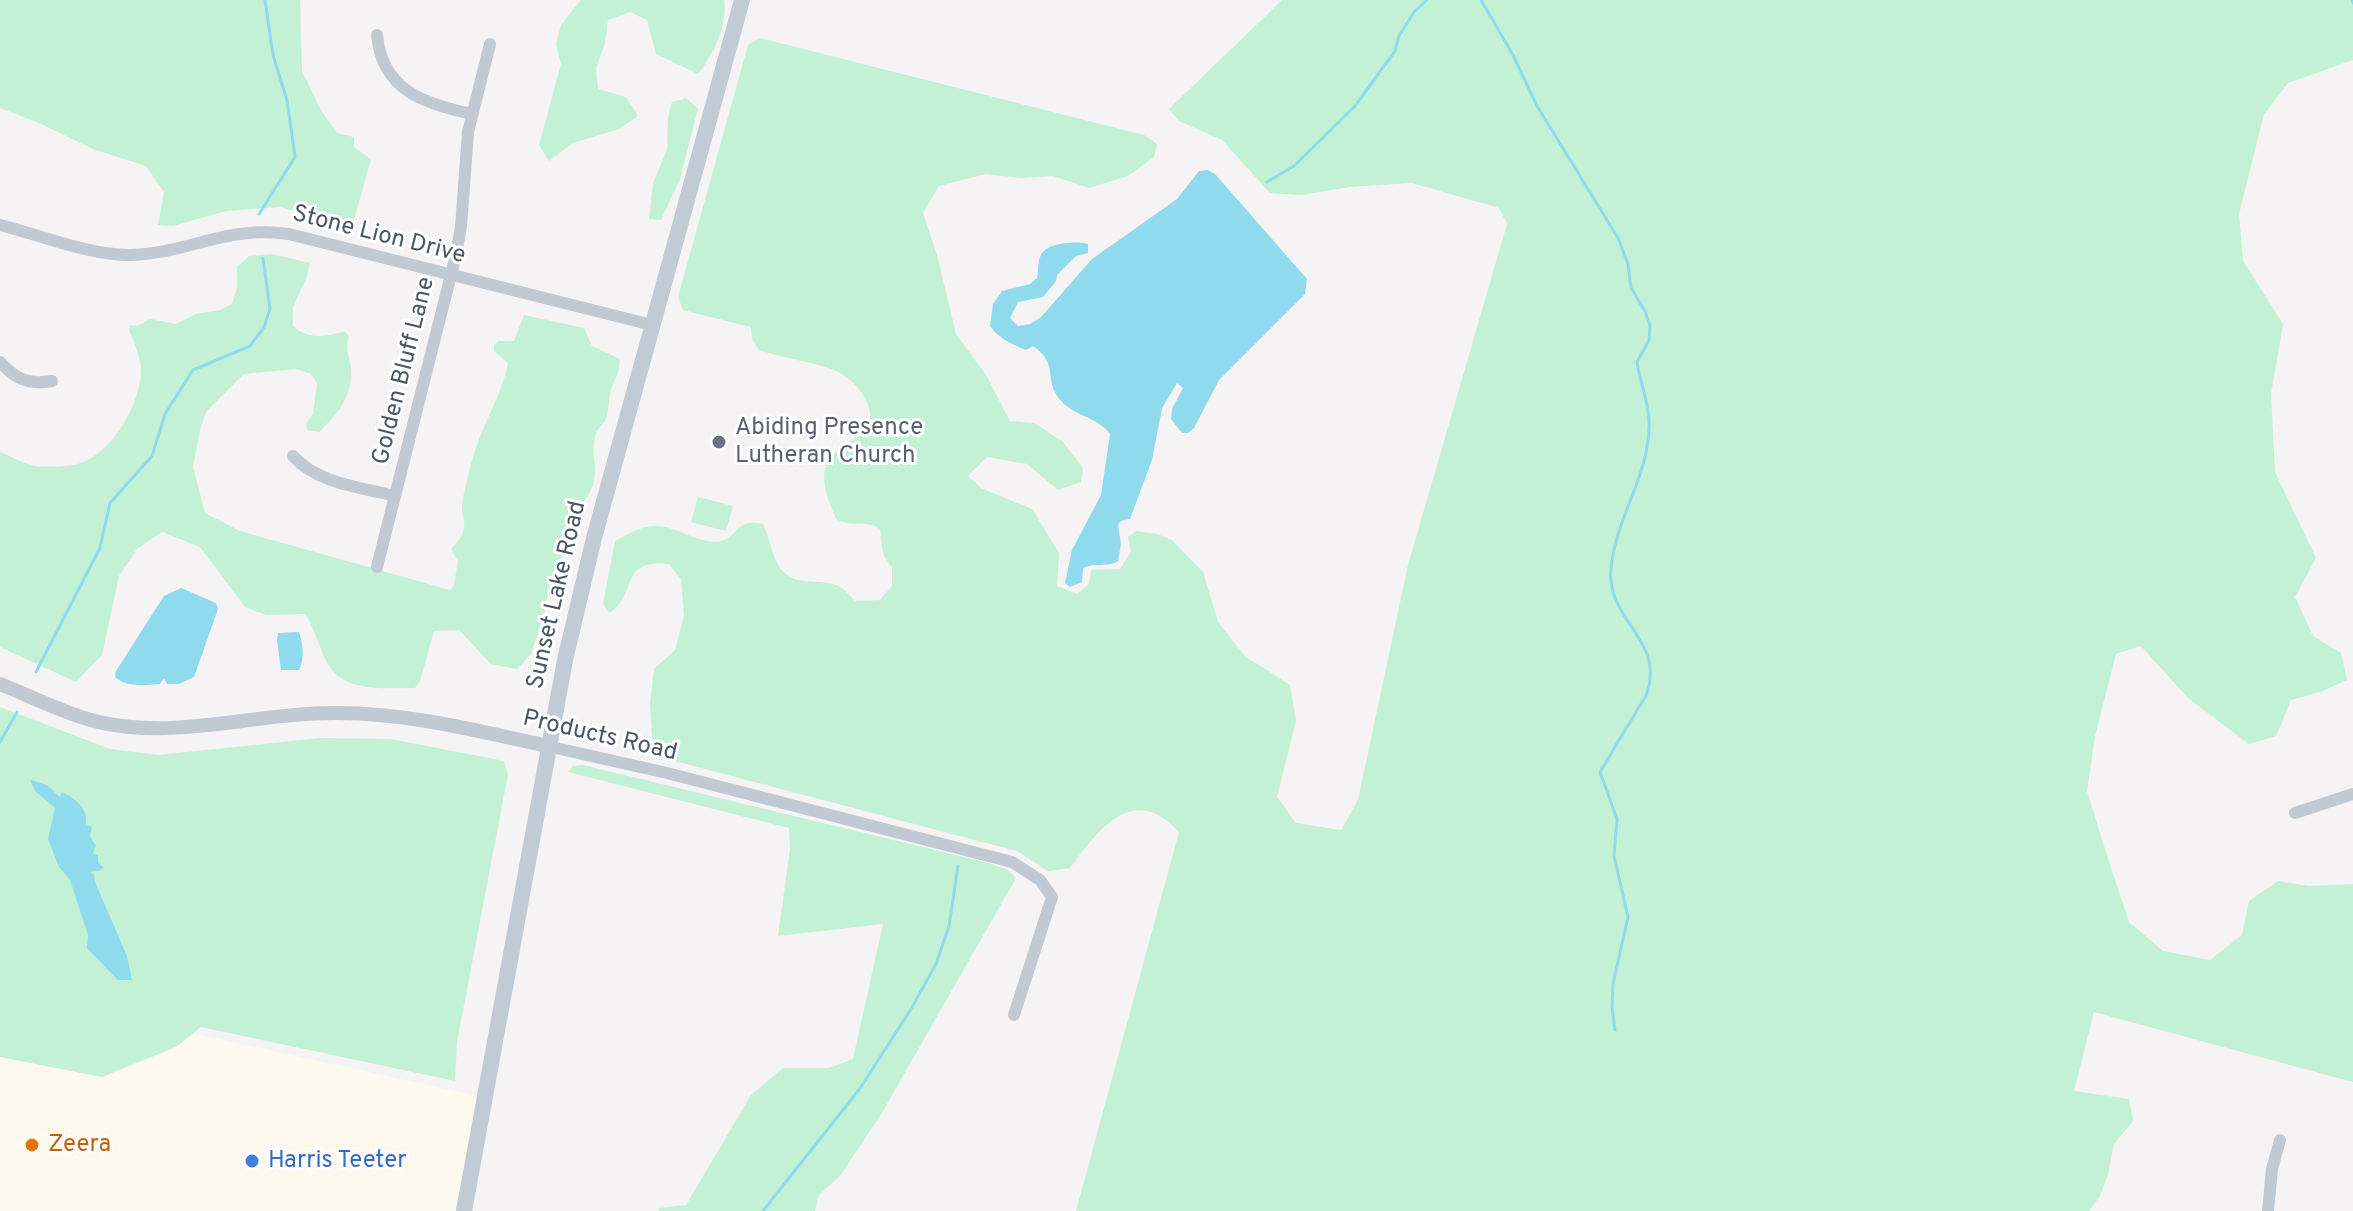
<svg xmlns="http://www.w3.org/2000/svg" width="2353" height="1211" viewBox="0 0 2353 1211" font-family="Overpass,sans-serif">
  <style>
    .commercial { fill: #fdf9ef }
    .green { fill: #c3f1d5 }
    .water { fill: #90daee }
    .lines { fill: none; stroke-linecap: round; stroke-linejoin: round }
    .stream { stroke: #90daee; stroke-width: 3 }
    .minor { stroke: #c1cad2; stroke-width: 12 }
    .tertiary { stroke: #c1cad2; stroke-width: 14 }
    .secondary { stroke: #c1cbd6; stroke-width: 16 }
    .worship-dot { fill: #6b7280; stroke: #fff; stroke-width: 3 }
    .food-dot { fill: #e8710a; stroke: #fff; stroke-width: 3 }
    .shop-dot { fill: #3f7fe0; stroke: #fff; stroke-width: 3 }
    .labels { text-anchor: middle; dominant-baseline: central; stroke-width: 6; stroke-linejoin: round; paint-order: stroke }
    .street-label { font-size: 24px; fill: #4a5661; stroke: #fff }
    .worship-label { font-size: 24px; fill: #5b616d; stroke: #fff; text-anchor: start }
    .food-label { font-size: 24px; fill: #c56008; stroke: #fff; text-anchor: start }
    .shop-label { font-size: 24px; fill: #366cbe; stroke: #fff; text-anchor: start }
  </style>
  <rect width="100%" height="100%" fill="#f5f3f3"/>
  <path class="commercial" d="M196 1034 478 1096 456 1211H0V1057L102 1077Z"/>
  <g class="green">
    <path d="M0 0H300L302 71 322 112 337 133 354 137V147L371 159 352 227 280 207 226 211 173 226 158 225 164 192 146 166 93 149 39 123 0 108Z"/>
    <path d="M581 0H724C728 25 713 55 698 74L656 54 647 20 630 12 608 20 605 43 596 68 598 89 626 97 638 116 619 129 573 143 549 161 539 145 561 64 556 44 561 25Z"/>
    <path d="M1282 0H2353V60L2288 83 2264 114 2239 214 2243 261 2283 324 2271 394 2275 472 2316 558 2295 597 2313 636 2341 653 2347 680 2320 692 2291 700 2276 736 2249 744 2188 698 2141 646 2116 654 2095 736 2087 791 2109 862 2129 922 2163 951 2210 960 2242 935 2249 901 2278 881 2309 886 2353 884V1082L2094 1012 2074 1091 2129 1099 2133 1121 2114 1144 2108 1174 2100 1196 2089 1211H1076L1179 832C1134 782 1099 828 1070 868L1048 871 1017 851 663 758 652 737 650 704 654 669 675 650 684 615 681 579 669 564C617 559 639 595 609 613L603 604 615 541C642 526 655 520 685 534 693 537 706 542 715 542 738 541 734 517 763 524 771 539 772 564 787 575 803 587 826 577 842 588 846 591 851 597 855 601L880 600 892 586V568L883 554 880 529C861 518 857 529 836 519 830 504 820 483 826 466 837 437 889 438 863 395 857 385 847 376 836 371 814 362 782 358 759 350L752 339 751 327 683 310 678 297 748 45 760 38 1144 135 1157 144 1154 157 1128 176 1089 188 1053 176 1021 178 986 174 939 186 923 213 937 255 956 334 986 375 1010 421 1034 423 1062 441 1083 468 1081 482 1058 490 1027 464 987 457 968 476 981 488 1032 509 1059 553 1057 586 1077 594 1089 584 1091 570 1120 569 1131 552 1128 537 1136 531 1157 534 1172 540 1203 572 1218 622 1245 656 1290 685 1296 721 1277 797 1296 823 1341 830 1358 800 1408 565 1507 224 1499 208 1412 183 1350 187 1301 195 1270 193 1222 140 1179 121 1169 109Z"/>
    <path d="M686 98 698 109 680 179 661 220 649 219 653 183 667 150 668 117 672 102Z"/>
    <path d="M272 254 310 263 307 276 293 307V326C308 340 326 337 345 331L349 337C344 350 350 356 351 369 353 396 337 415 319 432L307 430 306 423 313 414 317 383 311 374 296 369 244 374 206 412 200 430 193 467 205 513 240 531 450 590 454 585 458 561 451 549C475 524 458 522 463 498 468 476 473 453 482 432 492 408 503 388 508 363L494 351V345L498 341H514L524 315 584 328 592 346 620 359C619 372 616 378 611 389 608 399 610 411 605 421 603 424 599 427 597 431 586 455 607 476 582 503L583 512 577 538 563 555 548 591 544 614 531 654 517 669 491 664 459 630 434 631 420 681 415 688C390 688 349 692 332 670 322 658 316 630 305 614L266 615 245 607 200 547 162 532 137 549 119 576 102 655 76 682 0 647V452C11 456 23 464 35 466 46 467 67 467 78 464 111 455 141 404 141 371 141 357 134 342 129 330L130 325 137 326 150 319 176 324 196 314 220 310 232 304 237 288V267L249 256Z"/>
    <path d="M698 497 733 506 726 531 691 522Z"/>
    <path d="M0 707 110 749 158 755 320 738 391 739 504 761 508 774 457 1042 455 1081 201 1027 176 1047 102 1077 0 1057Z"/>
    <path d="M583 765 989 863 1008 870 1016 878 883 1111 840 1176 819 1195 815 1211H658L660 1208 686 1205 751 1095 783 1068H829L853 1059 883 924 778 936 790 849 789 828 568 772 573 766Z"/>
  </g>
  <g class="water">
    <path d="M1208 170 1215 174 1307 279 1305 294 1219 380 1194 428 1188 433H1182L1171 419 1172 409 1183 388 1177 383 1162 408 1152 460 1130 519 1121 521 1118 525 1121 544 1118 561C1108 568 1094 562 1083 568L1082 582 1070 587 1065 583 1072 550 1101 495 1110 434C1097 416 1071 416 1058 397 1044 378 1059 364 1033 346L1026 350C1012 344 999 339 990 326L993 304 1002 291 1030 284 1037 278C1039 271 1037 258 1043 252 1052 242 1077 241 1088 244V253L1076 256 1057 275 1056 281 1043 297 1018 302 1010 318 1018 326 1030 324 1041 317 1092 259 1177 199 1199 171Z"/>
    <path d="M181 588 216 603 218 609 194 677 179 684H167L164 678 160 684C144 685 128 688 115 677L116 671 164 596Z"/>
    <path d="M299 632C303 645 305 658 299 670H281L277 640 278 633Z"/>
    <path d="M30 780 47 785 60 797 62 792C76 799 88 808 86 824L92 827 90 836 96 846 93 853 98 856V863L104 867 99 871 90 872 94 875 95 882 127 956 132 980H118L87 948 88 935 70 880 59 867 48 839 55 808 35 791Z"/>
  </g>
  <g class="lines">
    <g class="stream">
      <path d="M1481 0 1513 55 1537 106 1618 238 1628 264 1631 288 1645 311 1650 326 1649 340 1637 362C1640 384 1650 404 1649 428 1648 478 1615 519 1611 569 1606 621 1665 639 1647 693 1645 700 1638 707 1635 714 1623 733 1612 752 1600 772L1617 819 1614 856 1628 917 1613 984 1612 1007 1615 1030"/>
      <path d="M2352 0 2353 3"/>
      <path d="M1267 182 1294 166 1355 106 1395 51 1399 36 1414 12 1427 0"/>
      <path d="M259 214 295 157 287 100 273 55 265 0"/>
      <path d="M36 672 100 548 110 503 152 456 165 414 193 370 250 346 264 327 270 309 263 258"/>
      <path d="M0 742 17 712"/>
      <path d="M763 1211 861 1087 911 1009 936 964 949 926 958 866"/>
    </g>
    <g class="minor">
      <path d="M377 35C382 90 424 104 472 114"/>
      <path d="M0 225C40 235 91 256 132 255 189 253 227 225 289 234L652 325"/>
      <path d="M0 362C15 379 29 385 52 381"/>
      <path d="M293 456C318 484 360 487 395 496"/>
      <path d="M377 567 455 259 461 227 468 132 490 44"/>
      <path d="M547 746 667 773 1012 862 1040 880 1052 897 1014 1015"/>
      <path d="M2295 813 2353 794"/>
      <path d="M2268 1211 2272 1169 2280 1140"/>
    </g>
    <path class="tertiary" d="M0 684C35 698 71 717 108 724 184 738 262 712 338 713 408 713 479 731 547 746"/>
    <path class="secondary" d="M464 1211 565 660 594 538 742 0"/>
  </g>
  <circle class="worship-dot" cx="719" cy="442" r="8"/>
  <circle class="food-dot" cx="32" cy="1145" r="8"/>
  <circle class="shop-dot" cx="252" cy="1161" r="8"/>
  <g class="labels">
    <g class="street-label">
      <text transform="translate(379 235) rotate(14)">Stone Lion Drive</text>
      <text transform="translate(404 371) rotate(-76)">Golden Bluff Lane</text>
      <text transform="translate(557 595) rotate(-77)">Sunset Lake Road</text>
      <text transform="translate(600 736) rotate(13)">Products Road</text>
    </g>
    <g class="worship-label">
      <text x="735" y="428">Abiding Presence<tspan x="735" dy="28">Lutheran Church</tspan></text>
    </g>
    <g class="food-label">
      <text x="48" y="1145">Zeera</text>
    </g>
    <g class="shop-label">
      <text x="268" y="1161">Harris Teeter</text>
    </g>
  </g>
</svg>
